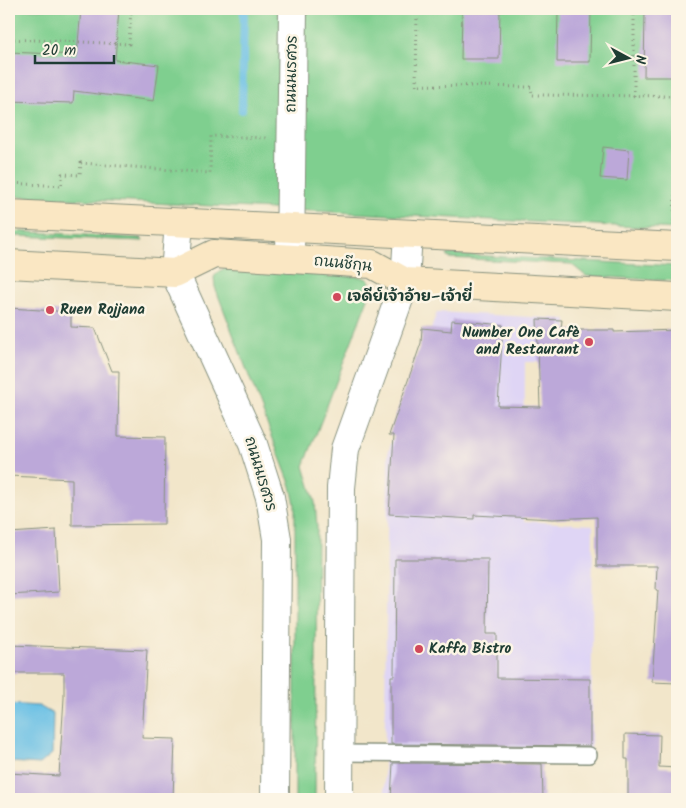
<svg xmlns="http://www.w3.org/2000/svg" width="686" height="808" viewBox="0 0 686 808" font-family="Kalam,'Playpen Sans Thai',sans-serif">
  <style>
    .built { fill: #dfd5f5 }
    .green { fill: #7fcf8f; stroke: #4f8662 }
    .water { fill: #67bfe5; stroke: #437e8c }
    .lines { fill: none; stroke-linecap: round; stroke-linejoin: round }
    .stream { stroke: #67bfe5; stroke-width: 8 }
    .building { fill: #bca8d9 }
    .service-casing { stroke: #88927f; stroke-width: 18 }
    .tertiary-casing { stroke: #88927f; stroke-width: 30 }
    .secondary-casing { stroke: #88927f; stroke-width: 30 }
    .path { stroke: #88927f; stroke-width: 3; stroke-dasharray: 1 4; stroke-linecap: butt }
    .service { stroke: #fff; stroke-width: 15 }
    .tertiary { stroke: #fff; stroke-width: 28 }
    .secondary { stroke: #fae7c3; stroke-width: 28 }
    .poi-dot { fill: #d1495b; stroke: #fcf5e5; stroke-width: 2 }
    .labels { text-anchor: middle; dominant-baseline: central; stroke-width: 5; stroke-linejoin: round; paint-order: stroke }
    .street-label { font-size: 15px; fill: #1f3d34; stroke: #fcf5e5 }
    .poi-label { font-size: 15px; font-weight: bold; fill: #1f3d34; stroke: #fcf5e5; text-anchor: start }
  </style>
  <rect width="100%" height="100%" fill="#fcf5e5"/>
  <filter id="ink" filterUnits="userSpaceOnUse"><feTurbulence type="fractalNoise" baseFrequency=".02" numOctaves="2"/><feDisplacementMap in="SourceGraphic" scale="10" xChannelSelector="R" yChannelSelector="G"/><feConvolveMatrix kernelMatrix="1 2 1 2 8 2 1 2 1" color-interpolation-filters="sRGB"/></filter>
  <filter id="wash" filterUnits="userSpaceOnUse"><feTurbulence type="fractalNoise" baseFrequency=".0096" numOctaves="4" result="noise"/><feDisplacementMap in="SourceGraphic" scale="20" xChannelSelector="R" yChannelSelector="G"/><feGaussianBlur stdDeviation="1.12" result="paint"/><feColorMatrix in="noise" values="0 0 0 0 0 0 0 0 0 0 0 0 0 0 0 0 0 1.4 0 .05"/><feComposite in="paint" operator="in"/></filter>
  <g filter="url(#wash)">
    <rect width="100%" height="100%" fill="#f2e6ca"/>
    <path class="built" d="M437 312 567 319 565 362H525L524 521 593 525 591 760 451 757V799H384L388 453Z"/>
    <g class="green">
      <path d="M9 9H677V229L9 196Z"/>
      <path d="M9 231 141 238 143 241 17 236 9 240Z"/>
      <path d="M449 254 677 266V281L586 276 571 264 449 258 447 255Z"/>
      <path d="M226 268 362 277 369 280 372 288 304 466 315 502 317 527 315 799H295V505L291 486 215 287 214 277 219 271Z"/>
    </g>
    <path class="water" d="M9 704 39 706 53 714 52 754 40 764 9 762Z"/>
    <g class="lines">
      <path class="stream" d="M242 110 244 9"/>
    </g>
    <g id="blocks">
      <g class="building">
        <path d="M81 9H119L115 60 159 65 154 101 74 91 73 103 9 101V52L77 55Z"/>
        <path d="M462 9H500L499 59H461Z"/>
        <path d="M558 9H591L590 62H557Z"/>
        <path d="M645 9H677V77H644Z"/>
        <path d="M603 147 629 150 627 180 600 178Z"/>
        <path d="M9 308 71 312V327L95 328 112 371H119L118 436 165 437 164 524 72 525V479L9 476Z"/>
        <path d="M537 319 562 320 561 330H614V332L677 330V683L652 682 658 590H656L657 566H597V517L553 519 474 515V519L389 514 394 435H389L421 343 422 328 451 331 452 320 503 325 498 406 540 407Z"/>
        <path d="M56 530 59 592 9 595V533Z"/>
        <path d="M395 559H488L487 634H497V678L590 679V746L391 744V676H394Z"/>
        <path d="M9 645 147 650 142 738 175 739 173 799H9V773L59 776 64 698V673H9Z"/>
        <path d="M625 734 660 735 659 767 677 768V799H628V759H625Z"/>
        <path d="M393 763 542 764 543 799H391Z"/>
      </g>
    </g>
  </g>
  <g filter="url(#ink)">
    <use href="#blocks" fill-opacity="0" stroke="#88927f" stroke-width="1"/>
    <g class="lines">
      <g class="service-casing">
        <path id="service" d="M340 753 589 755"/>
      </g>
      <g class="tertiary-casing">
        <g id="tertiary">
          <path d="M179 223 175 273 253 444 270 497 277 539 275 799"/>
          <path d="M290 259 293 9"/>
          <path d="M339 799 341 488 345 449 405 282 408 234"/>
        </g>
      </g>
      <g class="secondary-casing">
        <g id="secondary">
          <path d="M9 214 677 247"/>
          <path d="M9 264 175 273 214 254 372 264 405 282 677 297"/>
        </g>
      </g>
      <g class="path">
        <path d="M417 9 416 85 531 87 532 95 677 96"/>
        <path d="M9 39 129 44 131 9"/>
        <path d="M634 96V9"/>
        <path d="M9 183 62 186V174L80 175 81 163 210 173 211 136 266 138"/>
        <path d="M674 221 677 145"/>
      </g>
      <use href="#service" class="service"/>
      <use href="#tertiary" class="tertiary"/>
      <use href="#secondary" class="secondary"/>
    </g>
  </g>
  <g class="poi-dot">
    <circle cx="337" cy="297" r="5"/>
    <circle cx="50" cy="310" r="5"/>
    <circle cx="589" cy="342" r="5"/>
    <circle cx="419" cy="649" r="5"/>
  </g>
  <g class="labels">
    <g class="street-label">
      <text transform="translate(292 74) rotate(-89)">ถนนนเรศวร</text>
      <text transform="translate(343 264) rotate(6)">ถนนชีกุน</text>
      <text transform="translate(260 474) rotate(73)">ถนนนเรศวร</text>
    </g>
    <g class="poi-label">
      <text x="347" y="297">เจดีย์เจ้าอ้าย–เจ้ายี่</text>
      <text x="60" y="310">Ruen Rojjana</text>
      <text x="579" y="333" text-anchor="end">Number One Cafè<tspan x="579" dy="17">and Restaurant</tspan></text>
      <text x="429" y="649">Kaffa Bistro</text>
    </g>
  </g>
  <rect width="686" height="808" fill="none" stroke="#fcf5e5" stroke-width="30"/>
  <g transform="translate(628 58) rotate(97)" stroke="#fcf5e5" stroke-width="4" paint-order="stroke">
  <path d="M0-4L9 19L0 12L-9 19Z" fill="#1f3d34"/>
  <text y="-8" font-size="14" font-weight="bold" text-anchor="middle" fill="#1f3d34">N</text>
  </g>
  <path d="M35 55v8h79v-8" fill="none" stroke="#1f3d34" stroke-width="2.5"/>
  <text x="42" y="55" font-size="15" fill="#1f3d34" stroke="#fcf5e5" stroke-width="4" paint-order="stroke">20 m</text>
</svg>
